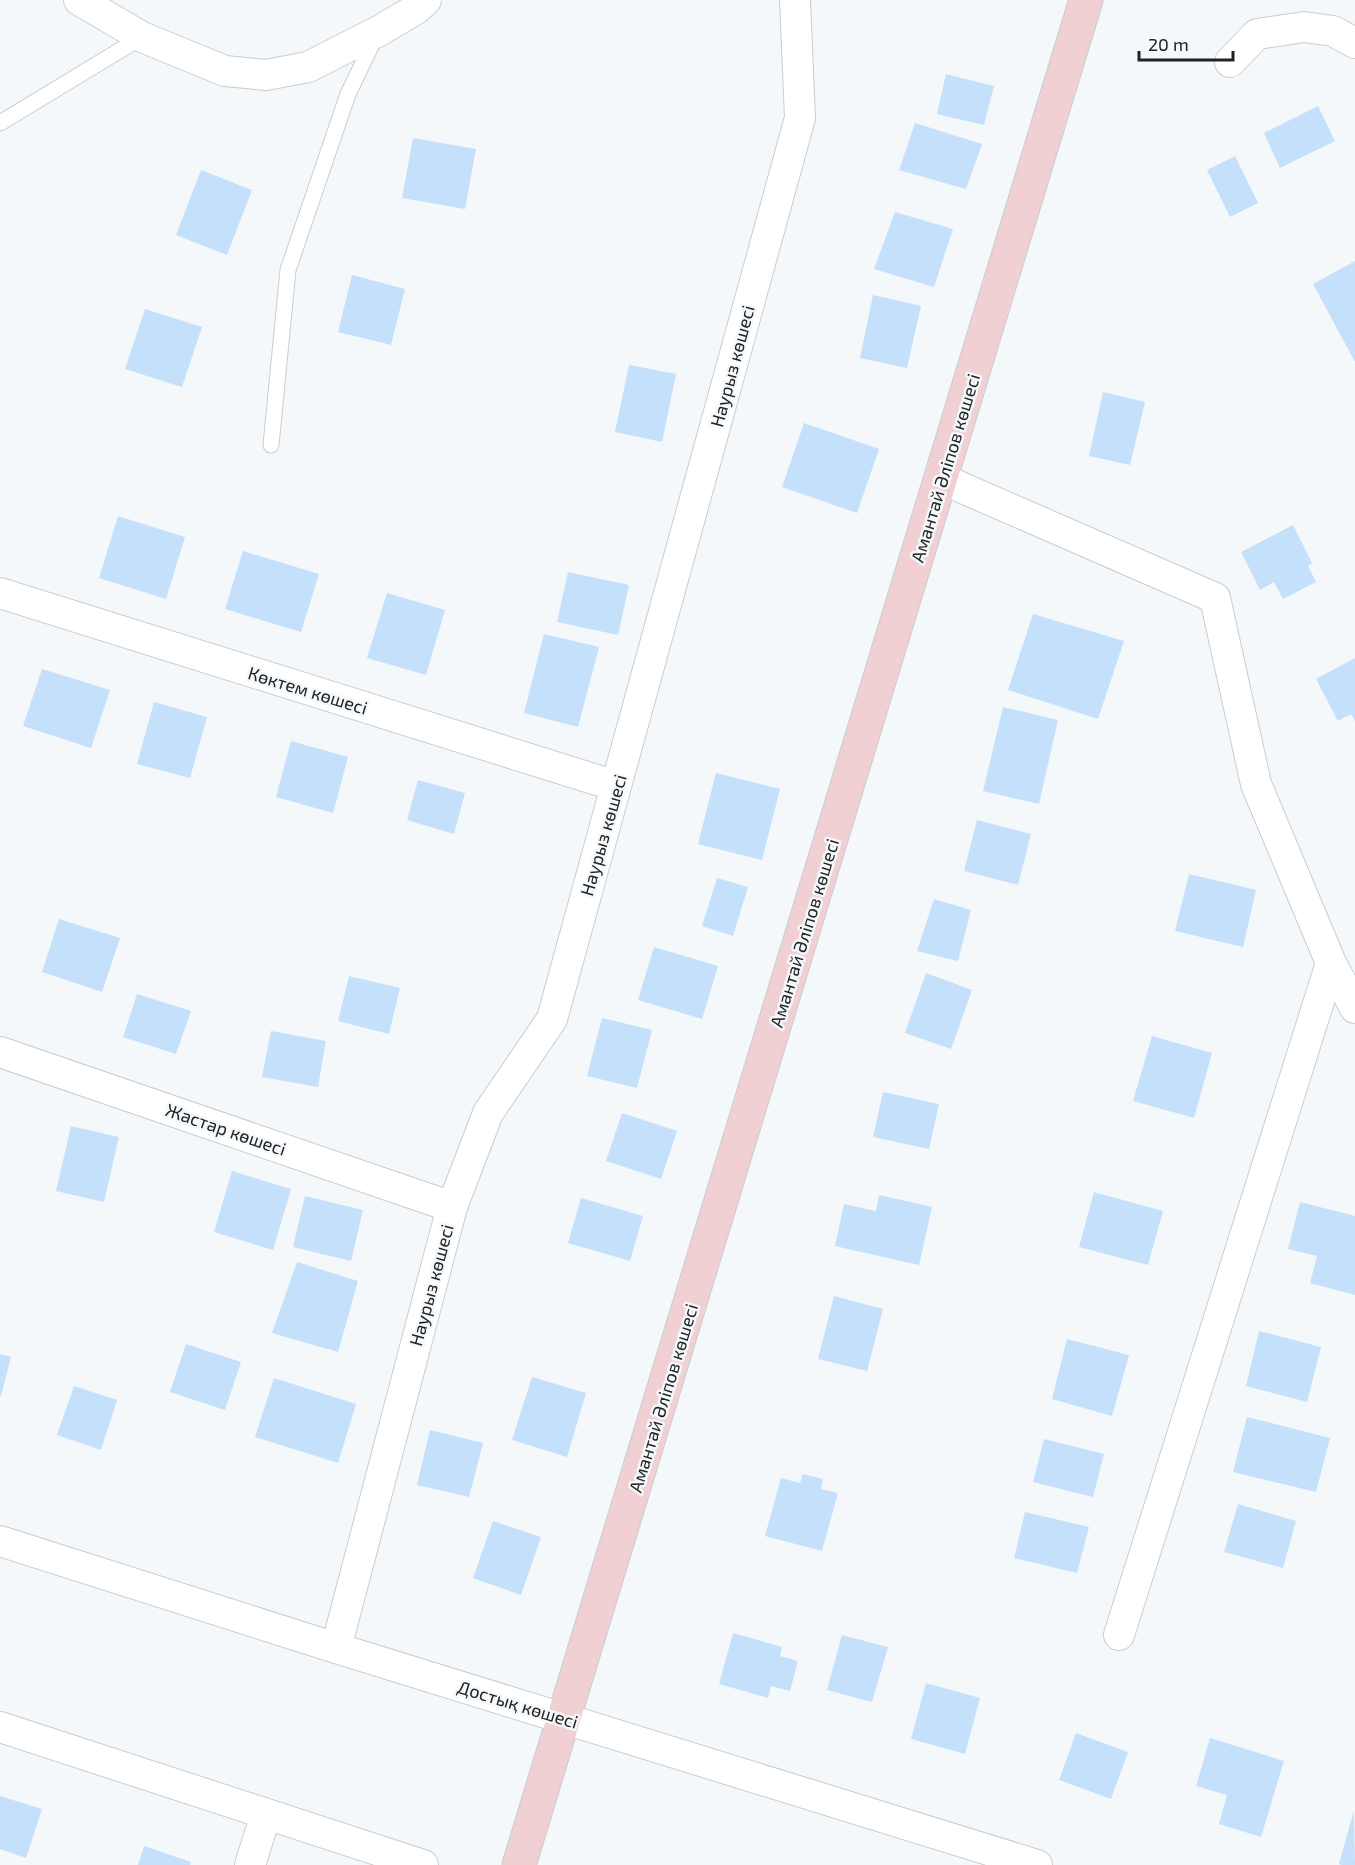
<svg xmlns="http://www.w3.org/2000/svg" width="1355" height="1865" viewBox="0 0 1355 1865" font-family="'Exo 2',sans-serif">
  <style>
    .building { fill: #c4e0fb }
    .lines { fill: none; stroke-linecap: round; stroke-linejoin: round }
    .service-casing { stroke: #c9cdd0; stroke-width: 17 }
    .minor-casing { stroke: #c9cdd0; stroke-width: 32 }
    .secondary-casing { stroke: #c9cdd0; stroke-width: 35 }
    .service { stroke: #fff; stroke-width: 15 }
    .minor { stroke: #fff; stroke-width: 30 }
    .secondary { stroke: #f0d0d2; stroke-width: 33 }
    .labels { text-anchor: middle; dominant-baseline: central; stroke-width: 5; stroke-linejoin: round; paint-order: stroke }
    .street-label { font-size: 18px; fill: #212223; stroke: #f4f8fb }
  </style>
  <rect width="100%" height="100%" fill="#f4f8fb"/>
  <g class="building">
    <path d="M946 74 994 86 984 125 937 114Z"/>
    <path d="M1318 106 1335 141 1280 168 1264 133Z"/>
    <path d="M915 123 982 144 966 189 899 170Z"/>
    <path d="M413 138 476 149 465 209 402 198Z"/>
    <path d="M1235 156 1258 203 1230 217 1207 170Z"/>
    <path d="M201 170 252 190 227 255 176 235Z"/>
    <path d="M895 212 953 229 934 287 874 269Z"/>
    <path d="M1355 261V362L1313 284Z"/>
    <path d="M352 275 405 289 391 345 338 332Z"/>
    <path d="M873 295 921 306 907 368 860 358Z"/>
    <path d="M145 309 202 327 182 387 125 369Z"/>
    <path d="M629 365 676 374 662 442 615 432Z"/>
    <path d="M1103 392 1145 402 1130 465 1089 456Z"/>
    <path d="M804 423 879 449 857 513 782 487Z"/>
    <path d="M118 516 185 537 166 599 99 578Z"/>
    <path d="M1293 525 1312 563 1308 566 1316 582 1283 599 1274 582 1260 590 1241 552Z"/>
    <path d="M243 551 319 574 301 632 225 609Z"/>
    <path d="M568 572 629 585 618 635 557 622Z"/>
    <path d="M387 593 445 610 426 675 367 658Z"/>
    <path d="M1033 614 1124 641 1098 719 1008 690Z"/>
    <path d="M544 634 599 647 578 727 524 713Z"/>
    <path d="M1355 658V721L1351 714 1338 721 1316 679Z"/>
    <path d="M42 669 110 690 91 748 23 726Z"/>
    <path d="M154 702 207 717 190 778 137 764Z"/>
    <path d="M1003 707 1058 720 1039 804 983 791Z"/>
    <path d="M291 741 348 757 333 813 276 797Z"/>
    <path d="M716 773 780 789 762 860 698 844Z"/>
    <path d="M418 780 465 793 454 834 407 820Z"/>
    <path d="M977 820 1031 834 1018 885 964 871Z"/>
    <path d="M1189 874 1256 890 1243 947 1175 931Z"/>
    <path d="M717 878 748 887 733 936 702 926Z"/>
    <path d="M934 899 971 910 958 961 917 951Z"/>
    <path d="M59 919 120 938 102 992 42 972Z"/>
    <path d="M654 947 718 966 702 1019 638 1000Z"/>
    <path d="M926 973 972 990 951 1049 905 1033Z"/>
    <path d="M349 976 400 988 389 1034 338 1021Z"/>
    <path d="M137 994 191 1011 176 1054 123 1037Z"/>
    <path d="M602 1018 652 1030 637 1088 587 1076Z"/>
    <path d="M271 1031 326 1041 318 1087 262 1077Z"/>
    <path d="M1152 1036 1212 1053 1194 1118 1133 1101Z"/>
    <path d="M883 1092 939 1104 929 1149 873 1137Z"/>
    <path d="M622 1113 677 1131 661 1179 606 1161Z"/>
    <path d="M71 1126 119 1137 104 1202 56 1191Z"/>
    <path d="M232 1171 291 1189 273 1250 214 1232Z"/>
    <path d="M1094 1192 1163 1211 1148 1265 1079 1247Z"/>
    <path d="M879 1195 932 1207 919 1265 835 1246 844 1204 876 1211Z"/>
    <path d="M305 1196 363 1210 351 1261 293 1247Z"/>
    <path d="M581 1198 643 1216 630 1261 568 1243Z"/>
    <path d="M1300 1202 1355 1216V1295L1310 1283 1317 1256 1288 1249Z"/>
    <path d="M297 1262 358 1281 338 1352 272 1333Z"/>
    <path d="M834 1296 883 1309 867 1371 818 1359Z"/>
    <path d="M1259 1331 1321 1347 1307 1402 1246 1386Z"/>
    <path d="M1067 1339 1129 1355 1112 1416 1052 1399Z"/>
    <path d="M186 1344 241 1362 225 1410 170 1392Z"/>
    <path d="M0 1354 11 1357 1 1396H0Z"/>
    <path d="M532 1377 586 1393 567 1457 512 1440Z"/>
    <path d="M274 1378 356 1404 338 1463 255 1437Z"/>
    <path d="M74 1386 117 1400 101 1450 57 1435Z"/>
    <path d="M1247 1417 1330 1438 1316 1492 1233 1472Z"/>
    <path d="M430 1430 483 1443 469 1497 417 1485Z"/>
    <path d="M1044 1439 1104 1454 1093 1497 1033 1482Z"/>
    <path d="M803 1474 823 1479 821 1489 838 1493 822 1551 765 1536 781 1478 800 1483Z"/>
    <path d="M1238 1504 1296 1521 1283 1568 1224 1552Z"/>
    <path d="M1025 1512 1089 1527 1077 1573 1014 1558Z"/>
    <path d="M493 1521 541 1537 521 1595 473 1578Z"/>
    <path d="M733 1633 782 1647 780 1656 798 1661 790 1691 771 1686 768 1698 719 1684Z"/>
    <path d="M842 1635 888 1647 872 1702 827 1690Z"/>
    <path d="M926 1683 980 1698 965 1754 911 1739Z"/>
    <path d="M1076 1733 1128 1752 1111 1799 1059 1780Z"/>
    <path d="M1210 1738 1284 1761 1261 1837 1219 1824 1227 1795 1196 1786Z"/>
    <path d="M0 1796 42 1809 26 1858 0 1849Z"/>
    <path d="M1354 1810 1355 1865H1342L1339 1864Z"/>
    <path d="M144 1846 191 1862 190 1865H138Z"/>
  </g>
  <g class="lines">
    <g class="service-casing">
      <g id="service">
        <path d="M0 123 142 37"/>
        <path d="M271 445 288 270 348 94 376 36"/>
      </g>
    </g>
    <g class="minor-casing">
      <g id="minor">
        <path d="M79 0 142 37 225 71 266 75 308 67 379 31 416 9 426 0"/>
        <path d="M1230 62 1257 34 1304 27 1333 31 1355 43"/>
        <path d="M942 479 1215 598 1256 784 1331 963 1355 1008"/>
        <path d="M0 593 616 786"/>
        <path d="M0 1052 452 1207"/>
        <path d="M0 1541 336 1648 1037 1865"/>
        <path d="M1119 1635 1331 963"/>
        <path d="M336 1648 452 1207 488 1113 552 1019 616 786 800 118 795 0"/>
        <path d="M0 1727 423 1865"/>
        <path d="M250 1865 266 1814"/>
      </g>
    </g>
    <g class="secondary-casing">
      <path id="secondary" d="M519 1865 1086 0"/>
    </g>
    <use href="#service" class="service"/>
    <use href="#minor" class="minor"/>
    <use href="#secondary" class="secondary"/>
  </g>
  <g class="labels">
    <g class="street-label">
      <text transform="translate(732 366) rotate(-75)">Наурыз көшесі</text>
      <text transform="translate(945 468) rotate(-73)">Амантай Әліпов көшесі</text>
      <text transform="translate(308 690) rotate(17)">Көктем көшесі</text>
      <text transform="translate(603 835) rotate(-74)">Наурыз көшесі</text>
      <text transform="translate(804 933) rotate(-73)">Амантай Әліпов көшесі</text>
      <text transform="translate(226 1129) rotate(19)">Жастар көшесі</text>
      <text transform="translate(431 1285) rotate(-75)">Наурыз көшесі</text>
      <text transform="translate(663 1398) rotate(-73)">Амантай Әліпов көшесі</text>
      <text transform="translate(518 1704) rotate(17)">Достық көшесі</text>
    </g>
  </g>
  <path d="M1139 51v9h94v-9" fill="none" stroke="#212223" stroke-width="3"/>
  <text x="1148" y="51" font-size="18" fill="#212223" stroke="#f4f8fb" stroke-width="4.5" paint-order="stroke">20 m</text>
</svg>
